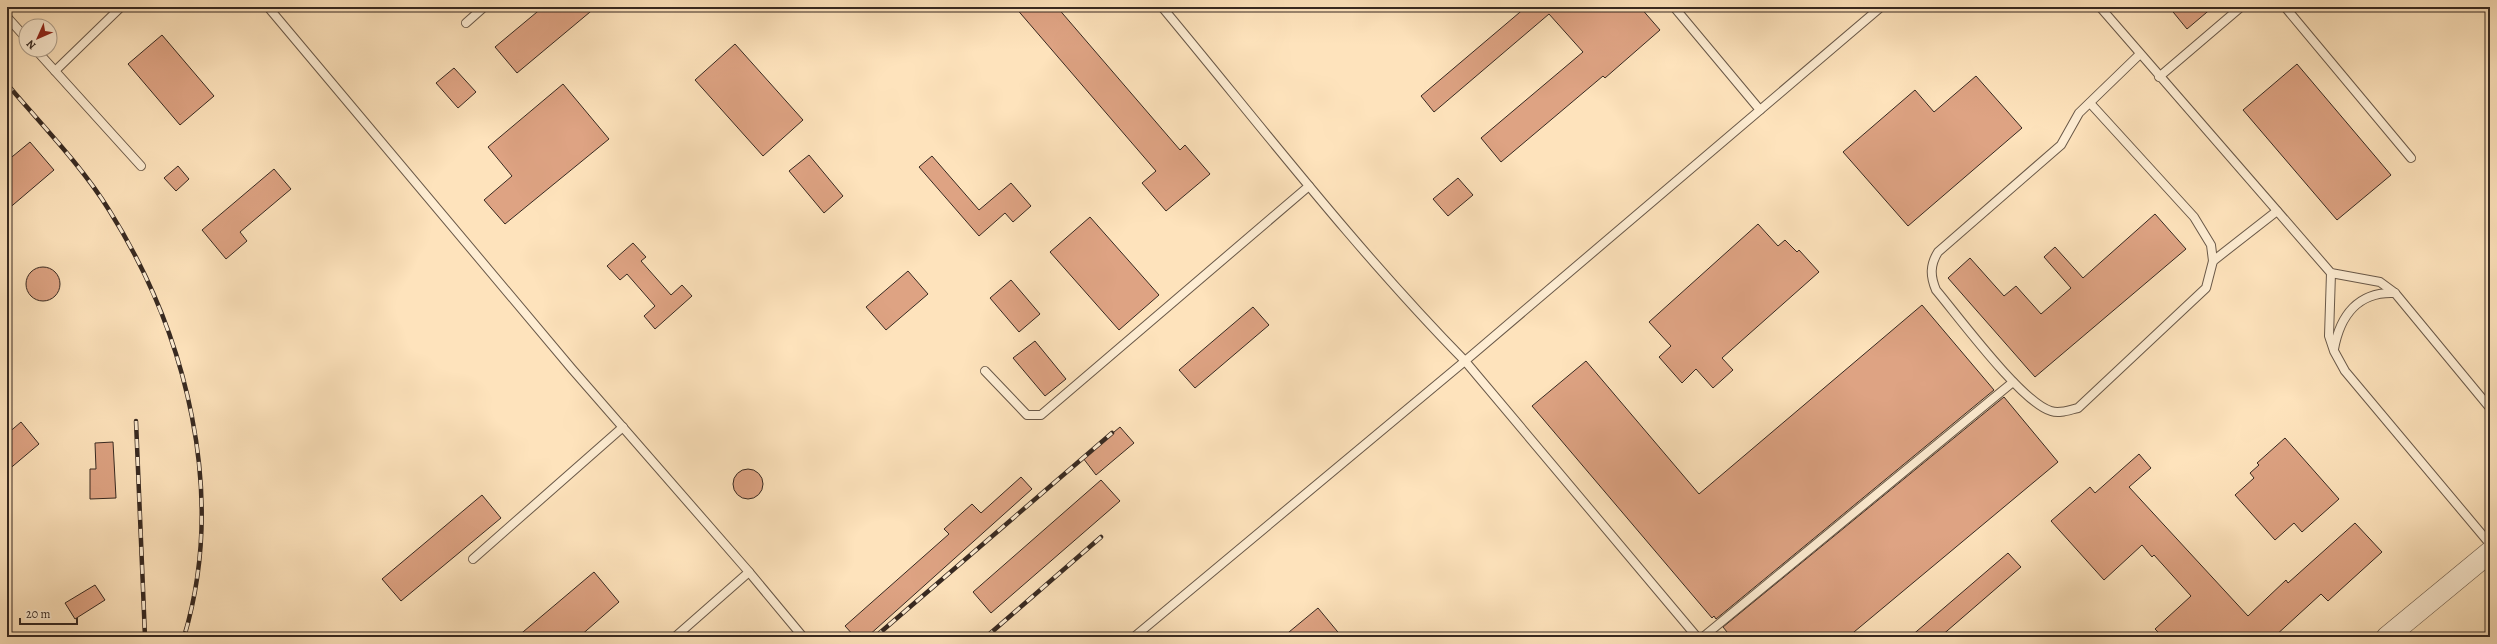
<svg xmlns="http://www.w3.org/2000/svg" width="2497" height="644" viewBox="0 0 2497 644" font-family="Alegreya,serif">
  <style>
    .building { fill: #dea383; stroke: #372921 }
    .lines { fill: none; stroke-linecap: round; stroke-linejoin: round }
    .service-casing { stroke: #695848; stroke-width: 10 }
    .tertiary-casing { stroke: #695848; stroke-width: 22 }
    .service { stroke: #feedd3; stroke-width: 8 }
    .tertiary { stroke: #feedd3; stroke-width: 21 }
    .rail-casing { stroke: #372921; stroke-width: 4.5 }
    .rail { stroke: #feedd3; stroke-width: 3; stroke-dasharray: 9; stroke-linecap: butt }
  </style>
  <rect width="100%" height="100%" fill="#fee3bc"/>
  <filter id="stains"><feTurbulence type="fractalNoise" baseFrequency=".005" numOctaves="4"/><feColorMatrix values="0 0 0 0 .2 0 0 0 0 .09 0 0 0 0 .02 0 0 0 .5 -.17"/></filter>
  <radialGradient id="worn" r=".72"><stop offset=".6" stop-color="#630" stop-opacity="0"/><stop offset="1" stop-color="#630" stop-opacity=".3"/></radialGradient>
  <g class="building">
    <path d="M543 7H596L517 73 495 47Z"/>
    <path d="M1015 7H1057L1180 150 1185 145 1210 174 1166 211 1142 183 1156 171Z"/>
    <path d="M1526 7H1640L1660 30 1605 78 1603 76 1501 162 1481 138 1583 52 1549 14 1434 112 1421 96Z"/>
    <path d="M2169 7H2213L2187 29Z"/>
    <path d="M162 35 214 96 180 125 128 64Z"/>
    <path d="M735 44 803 120 763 156 695 80Z"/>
    <path d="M2297 64 2391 175 2337 220 2243 110Z"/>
    <path d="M454 68 476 92 458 108 436 83Z"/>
    <path d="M1976 76 2022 128 1908 226 1843 152 1915 90 1934 112Z"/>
    <path d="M563 84 609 139 505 224 484 200 512 176 488 147Z"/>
    <path d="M30 142 54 170 7 210V161Z"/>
    <path d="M809 155 843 196 824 213 789 171Z"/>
    <path d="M932 156 979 210 1011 183 1031 206 1013 222 1005 213 979 236 919 167Z"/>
    <path d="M178 166 189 179 176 191 164 178Z"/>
    <path d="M274 169 291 189 240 232 247 241 226 259 202 230Z"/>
    <path d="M1458 178 1473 195 1448 216 1433 199Z"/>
    <path d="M2155 214 2186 249 2035 377 1948 278 1970 258 2004 296 2016 286 2041 314 2071 288 2044 257 2055 247 2083 278Z"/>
    <path d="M1090 217 1159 295 1119 330 1050 252Z"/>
    <path d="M1758 224 1778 246 1785 240 1797 252 1799 250 1819 272 1722 358 1733 370 1713 388 1696 369 1682 383 1659 357 1671 346 1649 322Z"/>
    <path d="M633 243 646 257 641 261 671 295 682 285 692 296 655 329 644 316 655 306 627 274 620 280 607 266Z"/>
    <circle cx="43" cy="284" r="17"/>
    <path d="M908 271 928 294 886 330 866 307Z"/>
    <path d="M1011 280 1040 314 1019 332 990 298Z"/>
    <path d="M1922 305 1994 390 1716 619 1714 616 1712 618 1532 406 1586 361 1699 494Z"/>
    <path d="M1253 307 1269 325 1195 388 1179 370Z"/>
    <path d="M1035 341 1066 379 1045 396 1013 358Z"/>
    <path d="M2004 397 2058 462 1848 637H1731L1723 627Z"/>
    <path d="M21 422 39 444 7 471V434Z"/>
    <path d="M1120 427 1134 443 1096 475 1083 458Z"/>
    <path d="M2285 438 2339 499 2302 532 2294 523 2275 540 2235 495 2254 478 2250 473 2259 465 2257 463Z"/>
    <path d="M113 442 116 498 90 499V469H96L95 443Z"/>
    <path d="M2139 454 2151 468 2129 487 2248 616 2286 580 2288 583 2355 523 2382 552 2328 601 2321 594 2274 637H2163L2155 629 2191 596 2154 555 2152 557 2142 545 2104 580 2051 521 2090 487 2095 493Z"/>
    <circle cx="748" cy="484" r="15"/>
    <path d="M1021 477 1032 489 867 637H855L845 626 949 534 944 529 972 504 981 513Z"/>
    <path d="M1101 480 1120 501 991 613 973 592Z"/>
    <path d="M482 495 501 518 401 601 382 579Z"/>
    <path d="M2008 553 2021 567 1940 637H1910Z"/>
    <path d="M594 572 619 602 579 637H517Z"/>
    <path d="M95 585 105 600 75 619 65 603Z"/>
    <path d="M1318 608 1342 637H1283Z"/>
  </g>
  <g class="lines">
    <g class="service-casing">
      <g id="service">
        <path d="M268 7 572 369 749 572 803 637"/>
        <path d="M1162 7C1261 126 1356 250 1465 361L1697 637"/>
        <path d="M1674 7 1760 110"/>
        <path d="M2100 7 2331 273 2380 282 2395 293 2490 408"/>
        <path d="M2285 7 2411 158"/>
        <path d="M7 17 26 38"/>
        <path d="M466 23 484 7"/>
        <path d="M36 50 141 166"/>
        <path d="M2140 54 2079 113 2061 145 1938 252C1930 265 1930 276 1936 290 1958 316 2022 403 2051 411 2060 414 2069 410 2078 408L2206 288 2213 261 2277 211"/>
        <path d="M55 71 121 7"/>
        <path d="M2159 77 2241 7"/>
        <path d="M2090 103 2194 217 2211 245 2213 261"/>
        <path d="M2331 273 2329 336 2334 351 2345 371 2490 544"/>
        <path d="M2334 349C2340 316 2358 291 2395 293"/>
        <path d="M985 371 1027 415H1041L1309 186"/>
        <path d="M473 559 623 427"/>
        <path d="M675 637 749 572"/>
        <path d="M1134 637 1465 361 1881 7"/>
        <path d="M1703 637 2013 382"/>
      </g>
    </g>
    <g class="tertiary-casing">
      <path id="tertiary" d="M2387 637 2490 552"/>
    </g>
    <use href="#service" class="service"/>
    <use href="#tertiary" class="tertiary"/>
    <g class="rail-casing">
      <g id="rail">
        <path d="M7 84C40 123 82 166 109 210 187 334 227 494 184 637"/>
        <path d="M136 421 145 637"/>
        <path d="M875 637 1112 433"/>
        <path d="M986 637 1101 537"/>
      </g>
    </g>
    <use href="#rail" class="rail"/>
  </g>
  <rect width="2497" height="644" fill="none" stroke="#fee3bc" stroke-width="24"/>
  <rect x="8" y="8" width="2481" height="628" fill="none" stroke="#372921" stroke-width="2"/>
  <rect x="12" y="12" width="2473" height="620" fill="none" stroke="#372921"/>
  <g transform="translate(38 38) rotate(225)"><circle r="19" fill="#feedd3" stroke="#ae9f8c"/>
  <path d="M0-3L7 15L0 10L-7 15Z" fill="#8f2418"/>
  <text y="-6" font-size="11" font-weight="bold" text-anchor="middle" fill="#372921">N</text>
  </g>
  <path d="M20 618v6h57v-6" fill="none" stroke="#372921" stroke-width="2"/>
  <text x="26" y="618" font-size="12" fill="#372921" stroke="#feedd3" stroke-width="3" paint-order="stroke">20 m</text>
  <rect width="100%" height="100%" filter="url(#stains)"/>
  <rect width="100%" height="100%" fill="url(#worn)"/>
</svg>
